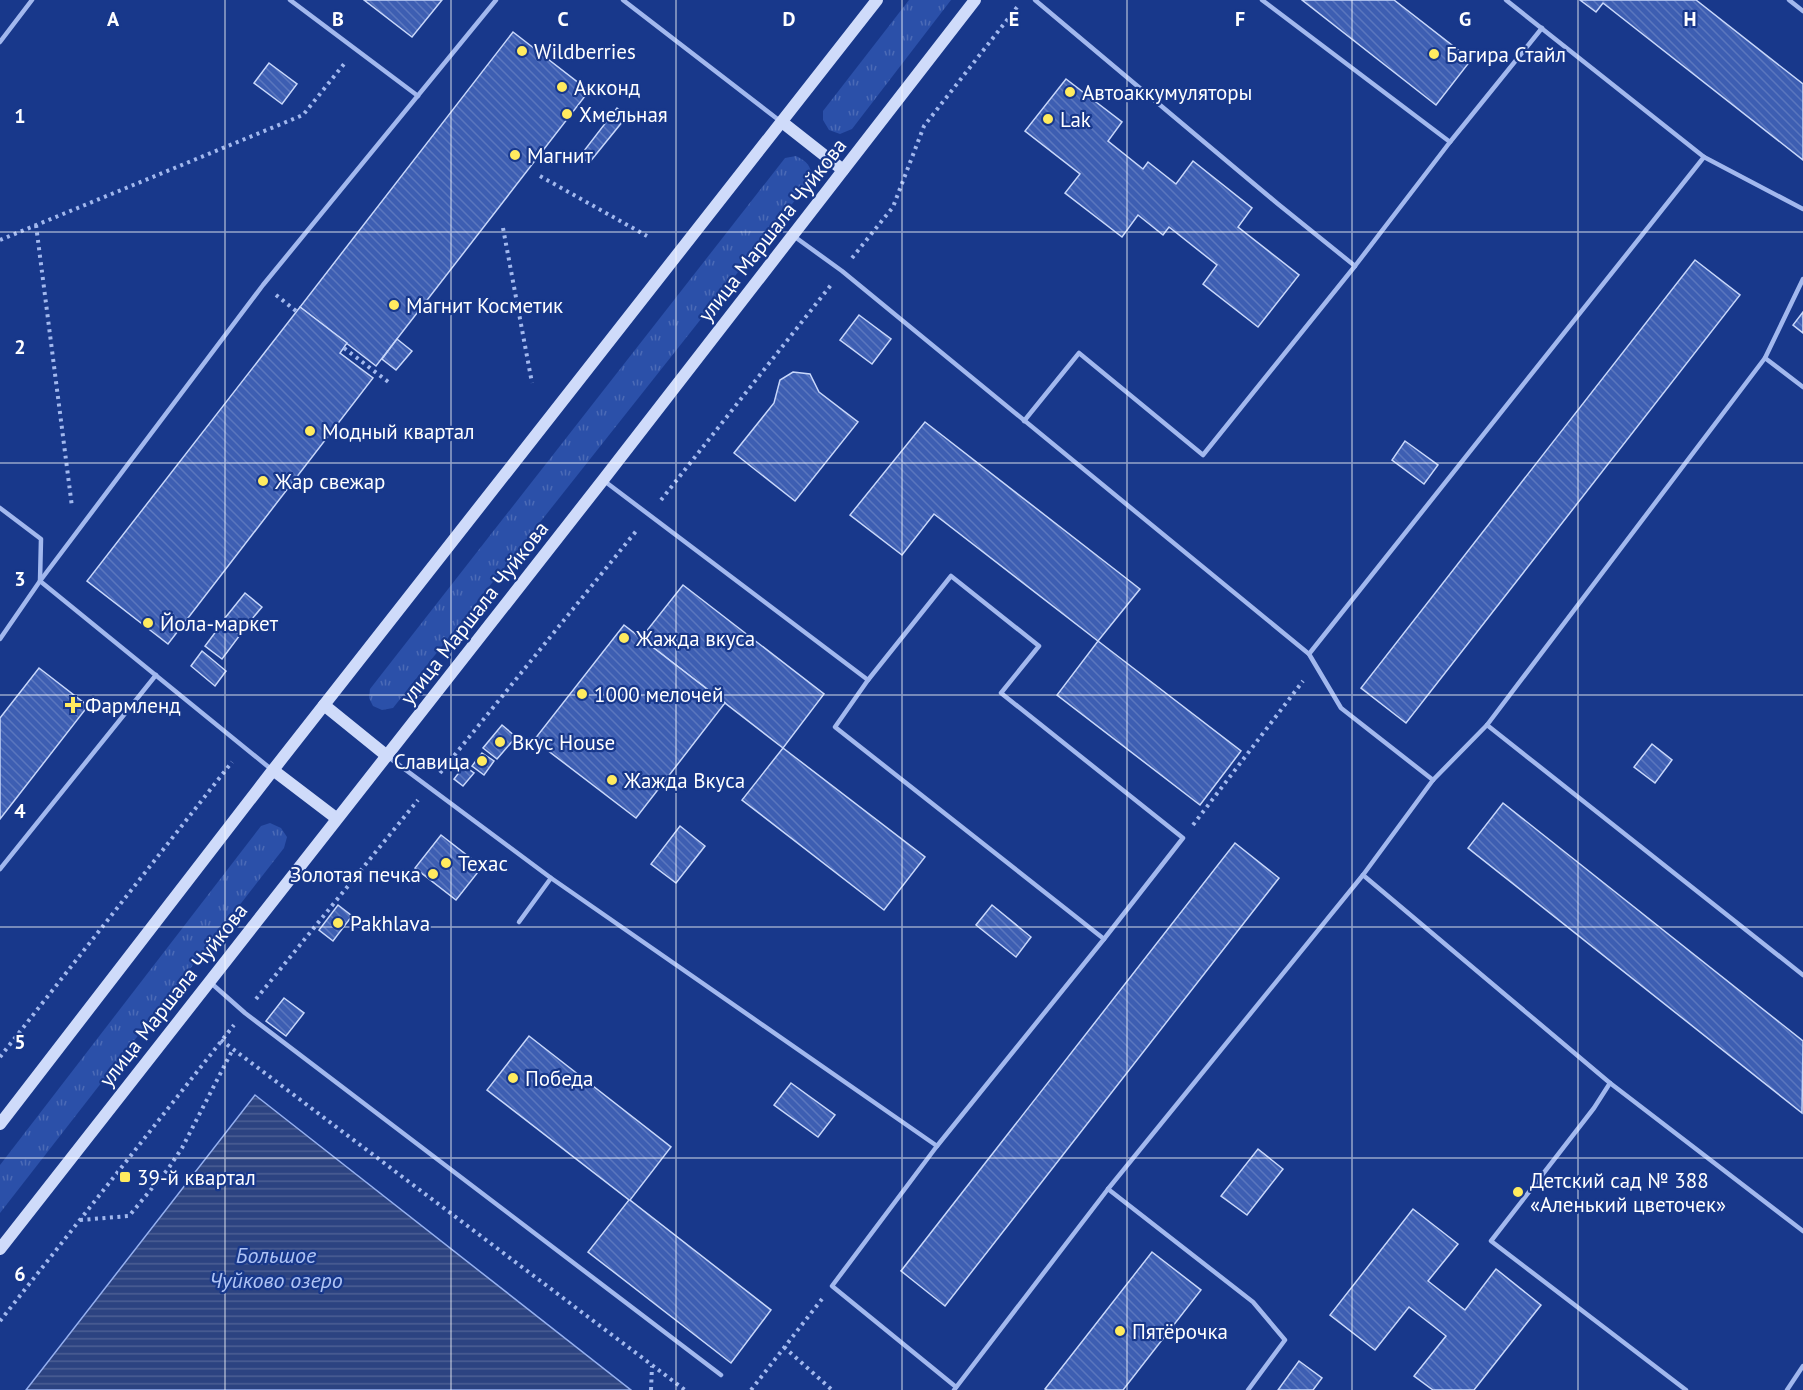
<svg xmlns="http://www.w3.org/2000/svg" width="1803" height="1390" viewBox="0 0 1803 1390" font-family="'PT Sans',sans-serif">
  <style>
    .grass { fill: url(#grass-tufts) }
    .water { fill: url(#water-rules); stroke: #95b0f0; stroke-width: 1.5 }
    .building { fill: url(#building-back-hatch); stroke: #c8d7fa; stroke-width: 1.5 }
    .lines { fill: none; stroke-linecap: round; stroke-linejoin: round }
    .path { stroke: #a2b8ee; stroke-width: 4; stroke-dasharray: 3 4.5; stroke-linecap: butt }
    .lane { stroke: #a2b8ee; stroke-width: 4.5 }
    .secondary { stroke: #cfdbfa; stroke-width: 12 }
    .grid { fill: none; stroke: #fff; stroke-width: 1.5; stroke-opacity: 0.55 }
    .poi-dot { fill: #ffeb5f; stroke: #18388b; stroke-width: 2 }
    .labels { text-anchor: middle; dominant-baseline: central; stroke-width: 4.5; stroke-linejoin: round; paint-order: stroke }
    .poi-label { font-size: 21px; fill: #fff; stroke: #18388b; text-anchor: start }
    .street-label { font-size: 21px; fill: #fff; stroke: #18388b }
    .water-label { font-size: 22px; font-style: italic; fill: #aec3f5; stroke: #18388b }
    .grid-label { font-size: 20px; text-anchor: middle; font-weight: bold; fill: #fff; stroke: #18388b; stroke-width: 4.5; stroke-linejoin: round; paint-order: stroke }
  </style>
  <defs>
    <pattern id="grass-tufts" width="24" height="20" patternUnits="userSpaceOnUse" patternTransform="scale(1.5)"><rect width="24" height="20" fill="#2b50a9"/><path d="M3 7l-1-3M5 7V3M7 7l1-3M15 17l-1-3M17 17v-4M19 17l1-3" fill="none" stroke="#4b6ab6"/></pattern>
    <pattern id="water-rules" width="6" height="5" patternUnits="userSpaceOnUse" patternTransform="scale(1.5)"><rect width="6" height="5" fill="#2c4381"/><path d="M0 2.5h6" fill="none" stroke="#4c5f94"/></pattern>
    <pattern id="building-back-hatch" width="6" height="6" patternUnits="userSpaceOnUse" patternTransform="scale(1.5)"><rect width="6" height="6" fill="#3d5eb2"/><path d="M-1 5l2 2M0 0l6 6M5-1l2 2" fill="none" stroke="#5a76be"/></pattern>
  </defs>
  <rect width="100%" height="100%" fill="#18388b"/>
  <g class="grass">
    <path d="M909 0H951L852 129 840 134 829 130 823 120V111Z"/>
    <path d="M796 156C808 162 812 167 811 180L393 708 382 710 373 706 369 698 370 689 785 158Z"/>
    <path d="M270 823 281 828 287 837 284 848 0 1213V1165L261 826Z"/>
  </g>
  <path class="water" d="M255 1095 631 1390H26Z"/>
  <g class="building">
    <path d="M364 0H442L412 37Z"/>
    <path d="M1302 0H1394L1471 60 1436 105Z"/>
    <path d="M1580 0H1696L1803 84V160L1603 3 1596 12Z"/>
    <path d="M513 32 589 91 376 366 300 307Z"/>
    <path d="M269 63 297 84 282 104 254 83Z"/>
    <path d="M1066 79 1122 122 1108 141 1143 169 1148 162 1176 184 1193 161 1252 208 1238 227 1299 275 1258 327 1203 284 1217 265 1169 227 1163 235 1138 215 1122 237 1065 193 1080 174 1025 131Z"/>
    <path d="M617 108 627 116 589 163 580 156Z"/>
    <path d="M1695 260 1740 295 1406 723 1361 688Z"/>
    <path d="M300 307 347 343 340 353 373 378 168 644 87 581Z"/>
    <path d="M1803 312V333L1793 325Z"/>
    <path d="M859 315 891 339 872 364 840 340Z"/>
    <path d="M397 339 412 351 396 370 382 359Z"/>
    <path d="M793 372 810 374 819 392 858 422 795 501 734 453 774 403 780 380Z"/>
    <path d="M925 422 1140 589 1098 641 934 514 902 555 850 515Z"/>
    <path d="M1405 441 1438 465 1424 484 1392 460Z"/>
    <path d="M683 585 824 694 783 748 641 638Z"/>
    <path d="M245 593 262 607 241 632 225 618Z"/>
    <path d="M223 622 240 635 222 659 205 646Z"/>
    <path d="M624 625 725 703 636 818 534 740Z"/>
    <path d="M1098 641 1241 751 1200 805 1057 695Z"/>
    <path d="M202 651 226 671 215 686 191 666Z"/>
    <path d="M39 668 88 706 0 819V718Z"/>
    <path d="M502 725 516 737 497 759 483 748Z"/>
    <path d="M1652 744 1672 760 1655 783 1634 767Z"/>
    <path d="M783 748 925 857 884 910 742 800Z"/>
    <path d="M482 753 494 761 484 775 472 766Z"/>
    <path d="M464 766 474 773 463 786 454 779Z"/>
    <path d="M1503 803 1803 1041 1802 1113 1468 848Z"/>
    <path d="M680 826 705 846 676 883 651 864Z"/>
    <path d="M441 835 482 867 456 900 415 868Z"/>
    <path d="M1235 843 1279 878 945 1306 901 1271Z"/>
    <path d="M338 905 352 916 333 941 319 930Z"/>
    <path d="M992 905 1031 937 1016 957 976 925Z"/>
    <path d="M284 998 304 1013 286 1036 266 1021Z"/>
    <path d="M529 1036 671 1147 630 1200 771 1310 731 1363 588 1252 629 1200 487 1090Z"/>
    <path d="M791 1083 835 1115 818 1137 774 1105Z"/>
    <path d="M1258 1149 1283 1169 1247 1215 1221 1196Z"/>
    <path d="M1413 1209 1458 1244 1428 1281 1465 1310 1496 1269 1541 1305 1474 1390H1433L1414 1376 1446 1336 1409 1307 1375 1350 1330 1315Z"/>
    <path d="M1152 1252 1201 1290 1123 1390H1047L1045 1389Z"/>
    <path d="M1299 1361 1322 1378 1313 1390H1278Z"/>
  </g>
  <g class="lines">
    <g class="path">
      <path d="M540 176 647 236"/>
      <path d="M36 225 72 507"/>
      <path d="M503 228 532 383"/>
      <path d="M0 240 303 115 344 64"/>
      <path d="M852 258 893 207 924 126 1018 6"/>
      <path d="M276 295 296 311"/>
      <path d="M344 348 391 384"/>
      <path d="M661 500 831 285"/>
      <path d="M440 773 637 530"/>
      <path d="M1193 825 1303 681"/>
      <path d="M256 999 418 800"/>
      <path d="M221 1040 685 1390"/>
      <path d="M0 1057 232 762"/>
      <path d="M80 1220 129 1216 168 1169 182 1148 233 1049"/>
      <path d="M0 1321 234 1025"/>
      <path d="M784 1347 832 1390"/>
      <path d="M651 1390 652 1366"/>
      <path d="M751 1390 822 1299"/>
    </g>
    <g class="lane">
      <path d="M290 0 418 96"/>
      <path d="M623 0 780 121"/>
      <path d="M1035 0 1278 204 1355 266"/>
      <path d="M1262 0 1450 142"/>
      <path d="M1506 0 1704 157 1803 209"/>
      <path d="M1789 0 1803 11"/>
      <path d="M0 42 32 0"/>
      <path d="M795 237 842 271 1309 654 1341 708 1433 780"/>
      <path d="M1765 358 1803 387"/>
      <path d="M1024 421 1079 353 1203 455 1355 266 1450 142 1542 28"/>
      <path d="M603 480 868 680 835 727 1104 939 937 1146"/>
      <path d="M0 508 41 539 40 581 271 769"/>
      <path d="M0 639 40 581 263 285 496 0"/>
      <path d="M1309 654 1704 157"/>
      <path d="M868 680 951 576 1039 646 1001 693 1183 838 1104 939"/>
      <path d="M1487 725 1803 975"/>
      <path d="M387 756 551 878 937 1146 832 1286 956 1387"/>
      <path d="M0 869 156 675"/>
      <path d="M1363 875 1610 1083 1803 1231"/>
      <path d="M519 922 551 878"/>
      <path d="M211 983 245 1013 721 1375"/>
      <path d="M1610 1083 1594 1108 1491 1241 1686 1390"/>
      <path d="M1108 1189 1253 1302 1285 1340 1248 1390"/>
      <path d="M954 1390 1108 1189 1363 875 1433 780 1487 725 1765 358 1803 279"/>
      <path d="M1787 1390 1803 1366"/>
    </g>
    <g class="secondary">
      <path d="M782 122 843 170"/>
      <path d="M324 705 387 756"/>
      <path d="M273 770 336 818"/>
      <path d="M0 1124 273 770 877 0"/>
      <path d="M0 1249 603 480 975 0"/>
    </g>
  </g>
  <path class="grid" d="M225 0V1390M451 0V1390M676 0V1390M902 0V1390M1127 0V1390M1352 0V1390M1578 0V1390M0 232H1803M0 463H1803M0 695H1803M0 927H1803M0 1158H1803"/>
  <g class="poi-dot">
    <circle cx="522" cy="51" r="6"/>
    <circle cx="1434" cy="54" r="6"/>
    <circle cx="562" cy="87" r="6"/>
    <circle cx="1070" cy="92" r="6"/>
    <circle cx="567" cy="114" r="6"/>
    <circle cx="1048" cy="119" r="6"/>
    <circle cx="515" cy="155" r="6"/>
    <circle cx="394" cy="305" r="6"/>
    <circle cx="310" cy="431" r="6"/>
    <circle cx="263" cy="481" r="6"/>
    <circle cx="148" cy="623" r="6"/>
    <circle cx="624" cy="638" r="6"/>
    <circle cx="582" cy="694" r="6"/>
    <path d="M70 696h6v6h6v6h-6v6h-6v-6h-6v-6h6z"/>
    <circle cx="500" cy="742" r="6"/>
    <circle cx="482" cy="761" r="6"/>
    <circle cx="612" cy="780" r="6"/>
    <circle cx="446" cy="863" r="6"/>
    <circle cx="433" cy="874" r="6"/>
    <circle cx="338" cy="923" r="6"/>
    <circle cx="513" cy="1078" r="6"/>
    <rect x="119" y="1171" width="12" height="12" rx="3"/>
    <circle cx="1518" cy="1192" r="6"/>
    <circle cx="1120" cy="1331" r="6"/>
  </g>
  <g class="labels">
    <g class="poi-label">
      <text x="534" y="51">Wildberries</text>
      <text x="1446" y="54">Багира Стайл</text>
      <text x="574" y="87">Акконд</text>
      <text x="1082" y="92">Автоаккумуляторы</text>
      <text x="579" y="114">Хмельная</text>
      <text x="1060" y="119">Lak</text>
      <text x="527" y="155">Магнит</text>
      <text x="406" y="305">Магнит Косметик</text>
      <text x="322" y="431">Модный квартал</text>
      <text x="275" y="481">Жар свежар</text>
      <text x="160" y="623">Йола-маркет</text>
      <text x="636" y="638">Жажда вкуса</text>
      <text x="594" y="694">1000 мелочей</text>
      <text x="85" y="705">Фармленд</text>
      <text x="512" y="742">Вкус House</text>
      <text x="470" y="761" text-anchor="end">Славица</text>
      <text x="624" y="780">Жажда Вкуса</text>
      <text x="458" y="863">Техас</text>
      <text x="421" y="874" text-anchor="end">Золотая печка</text>
      <text x="350" y="923">Pakhlava</text>
      <text x="525" y="1078">Победа</text>
      <text x="137" y="1177">39-й квартал</text>
      <text x="1530" y="1180">Детский сад № 388<tspan x="1530" dy="24">«Аленький цветочек»</tspan></text>
      <text x="1132" y="1331">Пятёрочка</text>
    </g>
    <g class="street-label">
      <text transform="translate(772 230) rotate(-52)">улица Маршала Чуйкова</text>
      <text transform="translate(474 613) rotate(-52)">улица Маршала Чуйкова</text>
      <text transform="translate(173 995) rotate(-52)">улица Маршала Чуйкова</text>
    </g>
    <g class="water-label">
      <text x="276" y="1255">Большое<tspan x="276" dy="25">Чуйково озеро</tspan></text>
    </g>
  </g>
  <g class="grid-label">
    <text x="113" y="26">A</text>
    <text x="338" y="26">B</text>
    <text x="563" y="26">C</text>
    <text x="789" y="26">D</text>
    <text x="1014" y="26">E</text>
    <text x="1240" y="26">F</text>
    <text x="1465" y="26">G</text>
    <text x="1690" y="26">H</text>
    <text x="20" y="123">1</text>
    <text x="20" y="354">2</text>
    <text x="20" y="586">3</text>
    <text x="20" y="818">4</text>
    <text x="20" y="1049">5</text>
    <text x="20" y="1281">6</text>
  </g>
</svg>
